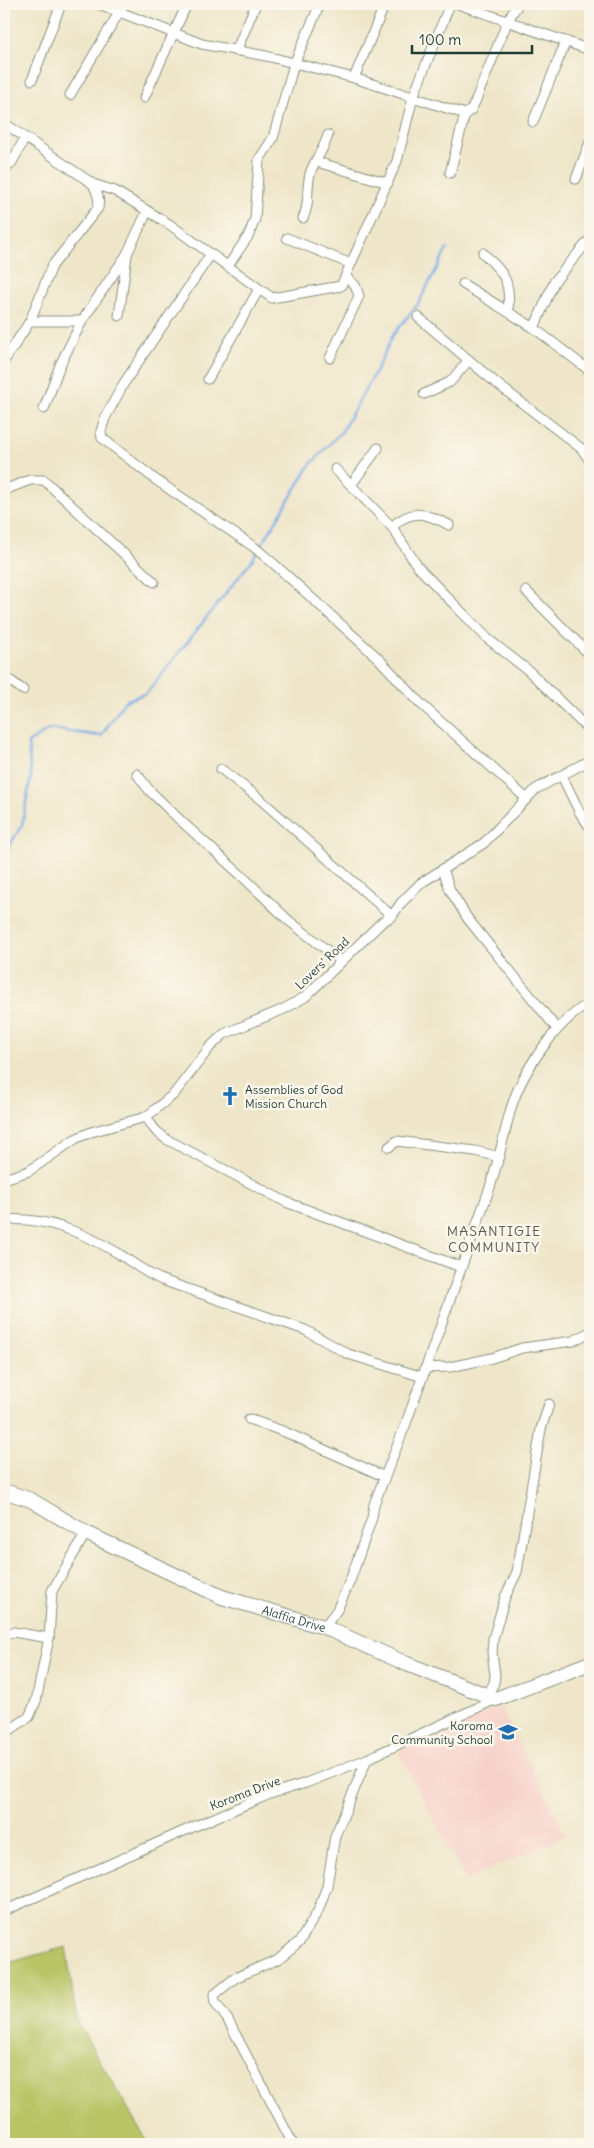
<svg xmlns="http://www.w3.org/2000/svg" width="594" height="2148" viewBox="0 0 594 2148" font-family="Delius,sans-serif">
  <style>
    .built { fill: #f7d1c9 }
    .green { fill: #b8c465; stroke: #6c804c }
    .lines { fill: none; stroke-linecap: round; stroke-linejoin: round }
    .stream { stroke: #7bace6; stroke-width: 2.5 }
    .street-casing { stroke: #87927e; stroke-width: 11 }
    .secondary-casing { stroke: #87927e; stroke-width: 16 }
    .street { stroke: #fff; stroke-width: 9 }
    .secondary { stroke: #fff; stroke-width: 14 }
    .labels { text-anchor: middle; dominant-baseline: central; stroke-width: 5; stroke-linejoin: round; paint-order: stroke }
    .street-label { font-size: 12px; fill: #1f3d34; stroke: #fbf7ec }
    .poi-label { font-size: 12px; fill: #1f3d34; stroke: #fbf7ec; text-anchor: start }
    .neighbourhood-label { font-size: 14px; letter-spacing: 1px; fill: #5f5c51; stroke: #fbf7ec }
  </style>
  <rect width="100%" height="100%" fill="#fbf7ec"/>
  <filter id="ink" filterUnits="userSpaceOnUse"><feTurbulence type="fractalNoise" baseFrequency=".02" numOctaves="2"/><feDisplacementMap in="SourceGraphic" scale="10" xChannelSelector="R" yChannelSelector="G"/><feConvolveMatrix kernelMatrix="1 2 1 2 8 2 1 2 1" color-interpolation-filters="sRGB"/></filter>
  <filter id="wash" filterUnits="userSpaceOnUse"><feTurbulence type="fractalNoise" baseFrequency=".0096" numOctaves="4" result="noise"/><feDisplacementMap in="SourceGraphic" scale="20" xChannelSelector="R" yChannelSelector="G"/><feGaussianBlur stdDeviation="1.12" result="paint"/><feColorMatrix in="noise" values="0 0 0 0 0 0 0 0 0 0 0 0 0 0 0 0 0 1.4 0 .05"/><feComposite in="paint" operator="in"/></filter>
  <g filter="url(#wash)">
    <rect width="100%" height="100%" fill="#efe6c9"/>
    <path class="built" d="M500 1706 566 1836 466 1880 398 1751Z"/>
    <path class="green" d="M66 1947 77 2022 149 2144H4V1964Z"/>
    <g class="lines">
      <path class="stream" d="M4 854 22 825 31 776 28 743 50 729 101 736 125 701 147 693 253 559 310 465 342 431 376 371 393 335 418 304 447 249"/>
    </g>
  </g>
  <g filter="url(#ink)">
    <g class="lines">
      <g class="street-casing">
        <g id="street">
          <path d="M99 4 202 44 266 56 354 78 465 114 471 110 475 102 508 20 518 4"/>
          <path d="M458 4 590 50"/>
          <path d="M236 51 256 4"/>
          <path d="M354 78 385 4"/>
          <path d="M32 80 61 4"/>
          <path d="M70 95 124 4"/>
          <path d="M144 98 187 4"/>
          <path d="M533 122 566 41"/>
          <path d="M4 123 93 184C97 193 100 198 98 208L52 266 30 321 4 361"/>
          <path d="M317 162 388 183"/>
          <path d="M4 171 12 162 25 138"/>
          <path d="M450 173 465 114"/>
          <path d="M576 179 590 142"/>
          <path d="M93 184 115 191 169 224 272 298 341 286 397 161 413 97 450 4"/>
          <path d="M303 218C311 203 305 187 311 171 316 158 324 149 328 135"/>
          <path d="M287 238 351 264"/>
          <path d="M483 253C505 274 511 281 508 312"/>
          <path d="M211 254 124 383 105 418 101 431 102 438 156 480 254 547 273 563 378 658 421 704 527 799"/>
          <path d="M228 266 249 235 255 219 259 160 273 138 294 64 320 4"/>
          <path d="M463 284 534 328 590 371"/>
          <path d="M119 316 127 255"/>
          <path d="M418 317 496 383 582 449 590 461"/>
          <path d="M30 321H82"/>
          <path d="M534 328 554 282 590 239"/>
          <path d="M330 358 359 296 355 285 346 277"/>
          <path d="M208 379 259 289"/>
          <path d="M424 394 450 382 469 360"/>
          <path d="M44 409 60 365 82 321 127 254 147 212"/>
          <path d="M335 469 392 527 418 567 444 594 488 639 529 671 590 731"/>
          <path d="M351 485 378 448"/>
          <path d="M4 490 30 480H44L154 582"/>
          <path d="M392 527C412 508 426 513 449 525"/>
          <path d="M526 591 590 655"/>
          <path d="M4 676 23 690"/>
          <path d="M221 769 260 799 392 916"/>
          <path d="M137 774 149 790 180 820 244 878 288 920 341 961"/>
          <path d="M562 776 580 813 590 827"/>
          <path d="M443 869 450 890 468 919 557 1029"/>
          <path d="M146 1117 155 1130 166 1139 286 1202 461 1267"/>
          <path d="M389 1147 397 1141 475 1151 500 1157"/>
          <path d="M4 1179 29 1171 75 1139 91 1132 146 1117 174 1094 210 1047 224 1034 284 1009 305 997 381 923 392 916 401 903 421 883 484 843 536 789 590 760"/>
          <path d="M4 1220C45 1217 82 1232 116 1252 132 1262 145 1273 162 1280L305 1330 348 1354 423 1377"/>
          <path d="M425 1368 450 1367 492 1358 522 1348 573 1341 590 1332"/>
          <path d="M249 1419 285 1432 385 1477"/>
          <path d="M324 1627 337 1610 350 1581 372 1518 374 1504 405 1426 489 1190C498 1164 503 1138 510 1112 520 1074 556 1021 590 1003"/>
          <path d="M4 1634 13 1632 49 1638"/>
          <path d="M487 1696 494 1683 495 1675 492 1653 493 1639 505 1597 517 1572 541 1429 549 1404"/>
          <path d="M4 1734 29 1717 36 1701 49 1638 52 1591 86 1533"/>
          <path d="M4 1911 193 1827 270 1794 306 1783 367 1759 496 1699"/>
          <path d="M293 2144 228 2020 215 2002 214 1995 235 1978 278 1959 300 1941 318 1911 327 1886 335 1836 367 1759"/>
        </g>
      </g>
      <g class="secondary-casing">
        <g id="secondary">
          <path id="s1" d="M4 1491 31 1500 86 1533 222 1597 324 1627 407 1664 496 1699 590 1663"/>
        </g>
      </g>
      <use href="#street" class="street"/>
      <use href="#secondary" class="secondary"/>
    </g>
  </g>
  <defs>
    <g id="church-bare" transform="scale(1.5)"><path d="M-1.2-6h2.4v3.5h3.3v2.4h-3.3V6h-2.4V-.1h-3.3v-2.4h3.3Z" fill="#1f6fb2" stroke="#fbf7ec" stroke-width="2.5" paint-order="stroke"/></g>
    <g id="school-bare" transform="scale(1.5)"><path d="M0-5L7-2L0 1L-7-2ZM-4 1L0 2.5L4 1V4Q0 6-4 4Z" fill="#1f6fb2" stroke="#fbf7ec" stroke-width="2.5" paint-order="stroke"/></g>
  </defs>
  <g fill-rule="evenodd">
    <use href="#church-bare" x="230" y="1096"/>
    <use href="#school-bare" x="508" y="1732"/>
  </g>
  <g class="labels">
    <g class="street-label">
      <text transform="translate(322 963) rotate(-44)">Lovers' Road</text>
      <text stroke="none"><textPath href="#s1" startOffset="318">Alaffia Drive</textPath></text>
      <text transform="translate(245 1793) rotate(-21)">Koroma Drive</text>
    </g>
    <g class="poi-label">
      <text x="245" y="1089">Assemblies of God<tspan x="245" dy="14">Mission Church</tspan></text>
      <text x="493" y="1725" text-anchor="end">Koroma<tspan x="493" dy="14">Community School</tspan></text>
    </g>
    <g class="neighbourhood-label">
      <text x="494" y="1231">MASANTIGIE<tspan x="494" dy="16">COMMUNITY</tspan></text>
    </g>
  </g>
  <rect width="594" height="2148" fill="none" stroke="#fbf7ec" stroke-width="20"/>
  <path d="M412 45v8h120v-8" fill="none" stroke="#1f3d34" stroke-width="2.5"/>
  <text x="419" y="45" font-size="15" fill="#1f3d34" stroke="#fbf7ec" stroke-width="4" paint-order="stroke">100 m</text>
</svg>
